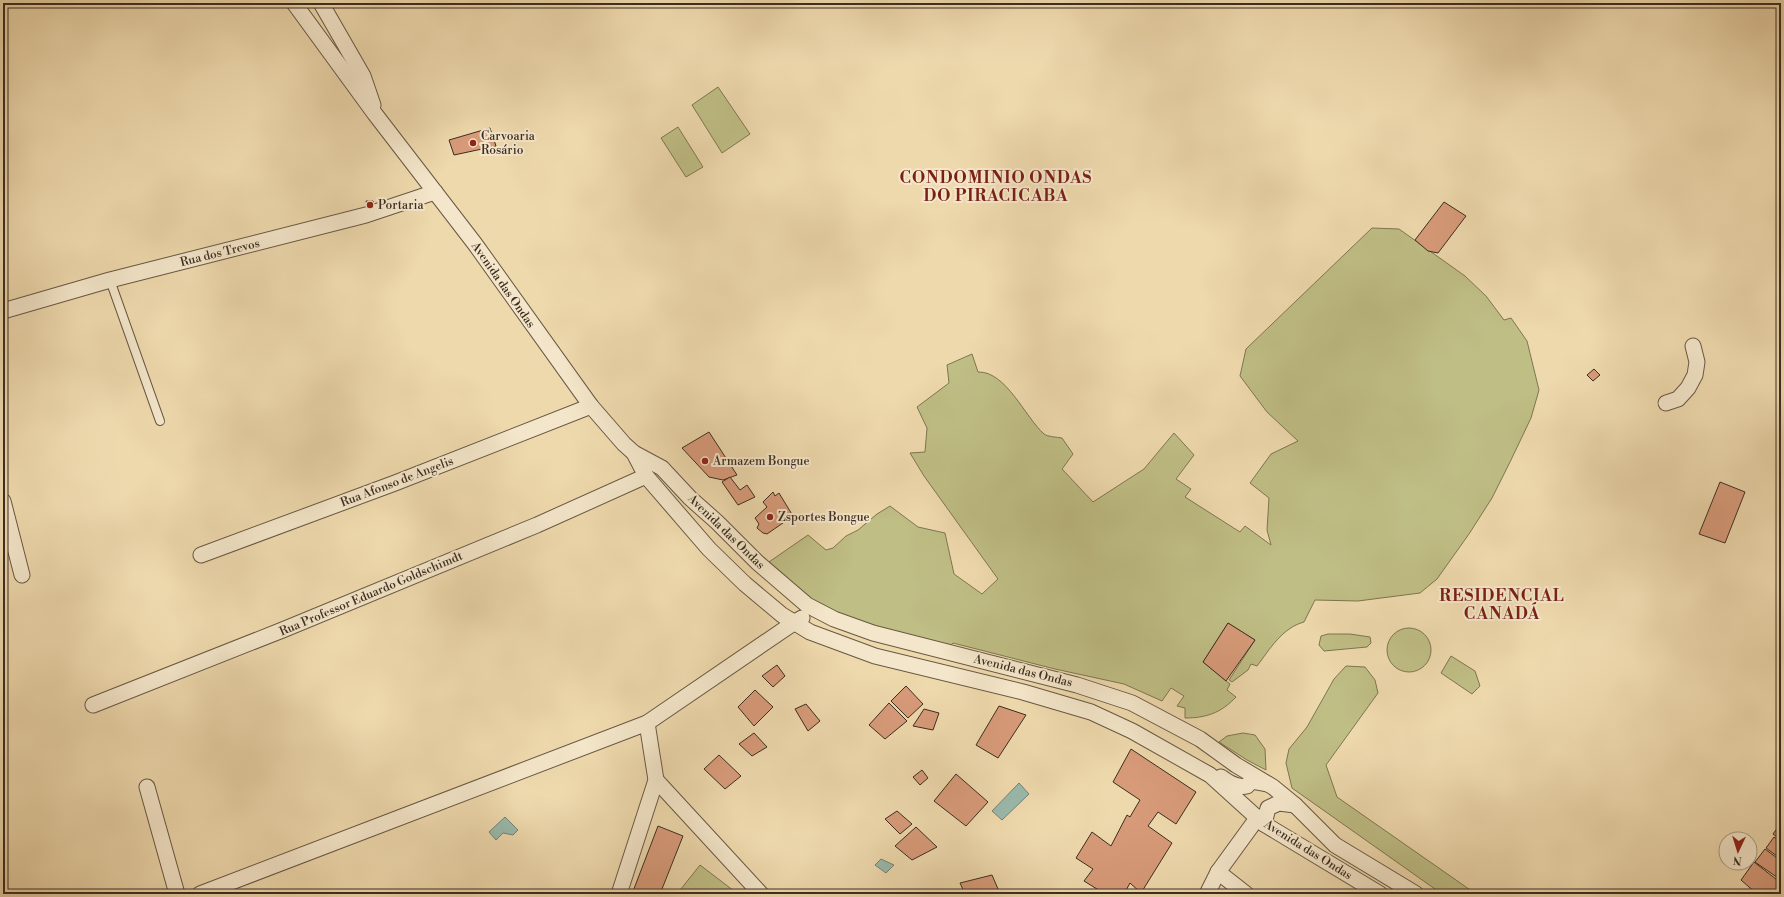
<svg xmlns="http://www.w3.org/2000/svg" width="1784" height="897" viewBox="0 0 1784 897" font-family="'Libre Bodoni',serif">
  <style>
    .green { fill: #bfbe85; stroke: #7e7652 }
    .water { fill: #99baac; stroke: #748274 }
    .building { fill: #d89b7a; stroke: #3c2d20 }
    .lines { fill: none; stroke-linecap: round; stroke-linejoin: round }
    .lane-casing { stroke: #685843; stroke-width: 10 }
    .street-casing { stroke: #685843; stroke-width: 17 }
    .lane { stroke: #f4e6ca; stroke-width: 8 }
    .street { stroke: #f4e6ca; stroke-width: 15 }
    .poi-dot { fill: #8f2418; stroke: #f4e6ca; stroke-width: 1.5 }
    .labels { text-anchor: middle; dominant-baseline: central; stroke-width: 4; stroke-linejoin: round; paint-order: stroke }
    .poi-label { font-size: 12px; fill: #3c2d20; stroke: #f4e6ca; text-anchor: start }
    .street-label { font-size: 12px; fill: #3c2d20; stroke: #f4e6ca }
    .district-label { font-size: 16px; font-weight: bold; letter-spacing: 1px; fill: #7a1f14; stroke: #f4e6ca }
  </style>
  <rect width="100%" height="100%" fill="#eed9ad"/>
  <filter id="stains"><feTurbulence type="fractalNoise" baseFrequency=".005" numOctaves="4"/><feColorMatrix values="0 0 0 0 .2 0 0 0 0 .09 0 0 0 0 .02 0 0 0 .5 -.17"/></filter>
  <radialGradient id="worn" r=".72"><stop offset=".6" stop-color="#630" stop-opacity="0"/><stop offset="1" stop-color="#630" stop-opacity=".3"/></radialGradient>
  <g class="green">
    <path d="M718 87 750 134 722 153 692 105Z"/>
    <path d="M678 127 703 167 686 177 661 138Z"/>
    <path d="M1372 228 1399 229 1465 276 1486 296 1504 320 1511 318 1527 341 1539 390 1531 418 1510 462 1492 498 1469 534 1437 579 1420 593 1358 601 1315 600 1304 622C1282 628 1270 649 1257 666L1251 664 1248 670 1232 682 1229 680 1255 640 1228 623 1203 662 1230 684 1227 690 1236 697C1221 713 1206 718 1185 718V708L1177 706 1184 696 1171 688 1162 701 1124 684 1055 669 953 643 948 648 844 616 812 601 766 564 808 535 826 550 833 548 846 536 858 530 877 514 890 506 918 527 945 533 954 574 982 594 998 579 924 476 910 453 925 452 927 428 917 407 949 383 947 365 972 354 978 372C1006 371 1025 417 1044 434 1048 437 1057 437 1062 438L1073 454 1062 469 1093 502 1144 469 1174 433 1194 455 1176 479 1191 489 1185 497 1240 532 1245 526 1271 545 1267 530 1269 498 1250 483 1271 454 1298 441 1267 412 1240 376 1246 349Z"/>
    <circle cx="1409" cy="650" r="22"/>
    <path d="M1328 634H1350L1370 637 1371 643 1367 647 1324 651 1319 645 1321 636Z"/>
    <path d="M1451 656 1475 671 1480 686 1472 694 1441 673Z"/>
    <path d="M1346 666 1365 667 1375 680 1378 693 1326 765 1337 797 1476 894H1442L1292 788 1286 763 1289 749 1307 727 1334 679Z"/>
    <path d="M1243 733 1255 735 1265 749 1266 770 1247 760 1219 742 1227 736Z"/>
    <path d="M700 865 738 894H677Z"/>
  </g>
  <g class="water">
    <path d="M1019 783 1029 794 1002 820 992 811Z"/>
    <path d="M505 817 518 830 513 835 503 833 496 840 489 832Z"/>
    <path d="M881 859 894 865 886 873 875 865Z"/>
  </g>
  <g class="building">
    <path d="M490 128 496 146 454 155 449 140Z"/>
    <path d="M366 201H373L375 209 368 211Z"/>
    <path d="M1444 202 1466 216 1438 253 1428 251 1415 240Z"/>
    <path d="M1594 369 1600 375 1593 381 1587 375Z"/>
    <path d="M709 432 737 475 723 480 709 477 682 448Z"/>
    <path d="M730 477 740 490 747 485 755 497 738 505 722 482Z"/>
    <path d="M1720 482 1745 492 1725 543 1699 534Z"/>
    <path d="M773 492 775 496 779 493 793 516 767 534 763 533 757 528 759 524 755 518 767 507 763 502Z"/>
    <path d="M1228 623 1255 640 1226 681 1203 662Z"/>
    <path d="M777 665 785 676 773 687 762 676Z"/>
    <path d="M906 686 923 704 908 718 891 701Z"/>
    <path d="M755 690 773 707 754 726 738 707Z"/>
    <path d="M889 703 907 721 885 739 869 725Z"/>
    <path d="M806 704 820 721 808 731 795 709Z"/>
    <path d="M999 706 1026 715 998 758 976 745Z"/>
    <path d="M924 709 939 713 933 730 913 726Z"/>
    <path d="M754 733 767 747 752 756 739 744Z"/>
    <path d="M1131 749 1196 792 1176 824 1158 812 1148 826 1172 843 1141 893 1130 883 1124 894H1105L1084 881 1093 869 1076 858 1092 832 1111 846 1127 815 1130 817 1140 800 1113 782Z"/>
    <path d="M719 755 741 776 725 789 704 769Z"/>
    <path d="M922 770 928 778 920 785 913 777Z"/>
    <path d="M956 774 988 802 966 826 934 801Z"/>
    <path d="M897 811 912 824 900 834 885 819Z"/>
    <path d="M1781 823V840L1773 834Z"/>
    <path d="M658 826 683 836 660 894H632Z"/>
    <path d="M916 827 937 847 912 860 895 846Z"/>
    <path d="M1774 837 1781 842V859L1766 848Z"/>
    <path d="M1765 849 1781 861V880L1755 862Z"/>
    <path d="M1754 862 1781 883V894H1757L1741 880Z"/>
    <path d="M992 875 998 889 993 894H965L960 883Z"/>
  </g>
  <g class="lines">
    <g class="lane-casing">
      <path id="lane" d="M110 280 160 421"/>
    </g>
    <g class="street-casing">
      <g id="street">
        <path d="M294 3 375 114 475 244 591 406 624 444 634 453 662 468 690 498 717 522 757 562 807 605 834 619 873 633 1077 685 1132 703 1200 739 1236 765 1273 787 1295 805 1335 845 1416 894"/>
        <path d="M321 3 363 76 373 105"/>
        <path d="M3 311 110 280 366 215 435 192"/>
        <path d="M1666 403 1678 399 1688 388 1695 375 1697 362 1693 346"/>
        <path d="M634 453 646 476 709 549 745 584 782 615 810 632 875 656 1023 692 1091 712 1132 731 1210 775 1264 824 1380 894"/>
        <path d="M3 501 22 575"/>
        <path d="M201 555 395 483 591 406"/>
        <path d="M93 705 285 629 537 525 646 476"/>
        <path d="M1221 777C1229 783 1237 788 1247 786L1251 781 1267 784"/>
        <path d="M656 780 761 894"/>
        <path d="M147 787 177 894"/>
        <path d="M1264 824 1268 808 1279 803 1295 805"/>
        <path d="M1218 872 1246 894"/>
        <path d="M200 894 647 723 795 622 802 618"/>
        <path d="M619 894 656 780 647 723"/>
        <path d="M1207 894 1218 872 1258 817"/>
      </g>
    </g>
    <use href="#lane" class="lane"/>
    <use href="#street" class="street"/>
  </g>
  <g class="poi-dot">
    <circle cx="473" cy="143" r="4"/>
    <circle cx="370" cy="205" r="4"/>
    <circle cx="705" cy="461" r="4"/>
    <circle cx="770" cy="517" r="4"/>
  </g>
  <g class="labels">
    <g class="poi-label">
      <text x="481" y="136">Carvoaria<tspan x="481" dy="14">Rosário</tspan></text>
      <text x="378" y="205">Portaria</text>
      <text x="713" y="461">Armazem Bongue</text>
      <text x="778" y="517">Zsportes Bongue</text>
    </g>
    <g class="street-label">
      <text transform="translate(220 253) rotate(-14)">Rua dos Trevos</text>
      <text transform="translate(503 285) rotate(55)">Avenida das Ondas</text>
      <text transform="translate(397 482) rotate(-21)">Rua Afonso de Angelis</text>
      <text transform="translate(726 532) rotate(44)">Avenida das Ondas</text>
      <text transform="translate(371 594) rotate(-23)">Rua Professor Eduardo Goldschimdt</text>
      <text transform="translate(1023 671) rotate(14)">Avenida das Ondas</text>
      <text transform="translate(1308 850) rotate(32)">Avenida das Ondas</text>
    </g>
    <g class="district-label">
      <text x="996" y="178">CONDOMINIO ONDAS<tspan x="996" dy="18">DO PIRACICABA</tspan></text>
      <text x="1502" y="596">RESIDENCIAL<tspan x="1502" dy="18">CANADÁ</tspan></text>
    </g>
  </g>
  <rect width="1784" height="897" fill="none" stroke="#eed9ad" stroke-width="16"/>
  <rect x="4" y="4" width="1776" height="889" fill="none" stroke="#3c2d20" stroke-width="2"/>
  <rect x="8" y="8" width="1768" height="881" fill="none" stroke="#3c2d20"/>
  <g transform="translate(1738 851) rotate(184)"><circle r="19" fill="#f4e6ca" stroke="#aa9c86"/>
  <path d="M0-3L7 15L0 10L-7 15Z" fill="#8f2418"/>
  <text y="-6" font-size="11" font-weight="bold" text-anchor="middle" fill="#3c2d20">N</text>
  </g>
  <rect width="100%" height="100%" filter="url(#stains)"/>
  <rect width="100%" height="100%" fill="url(#worn)"/>
</svg>
